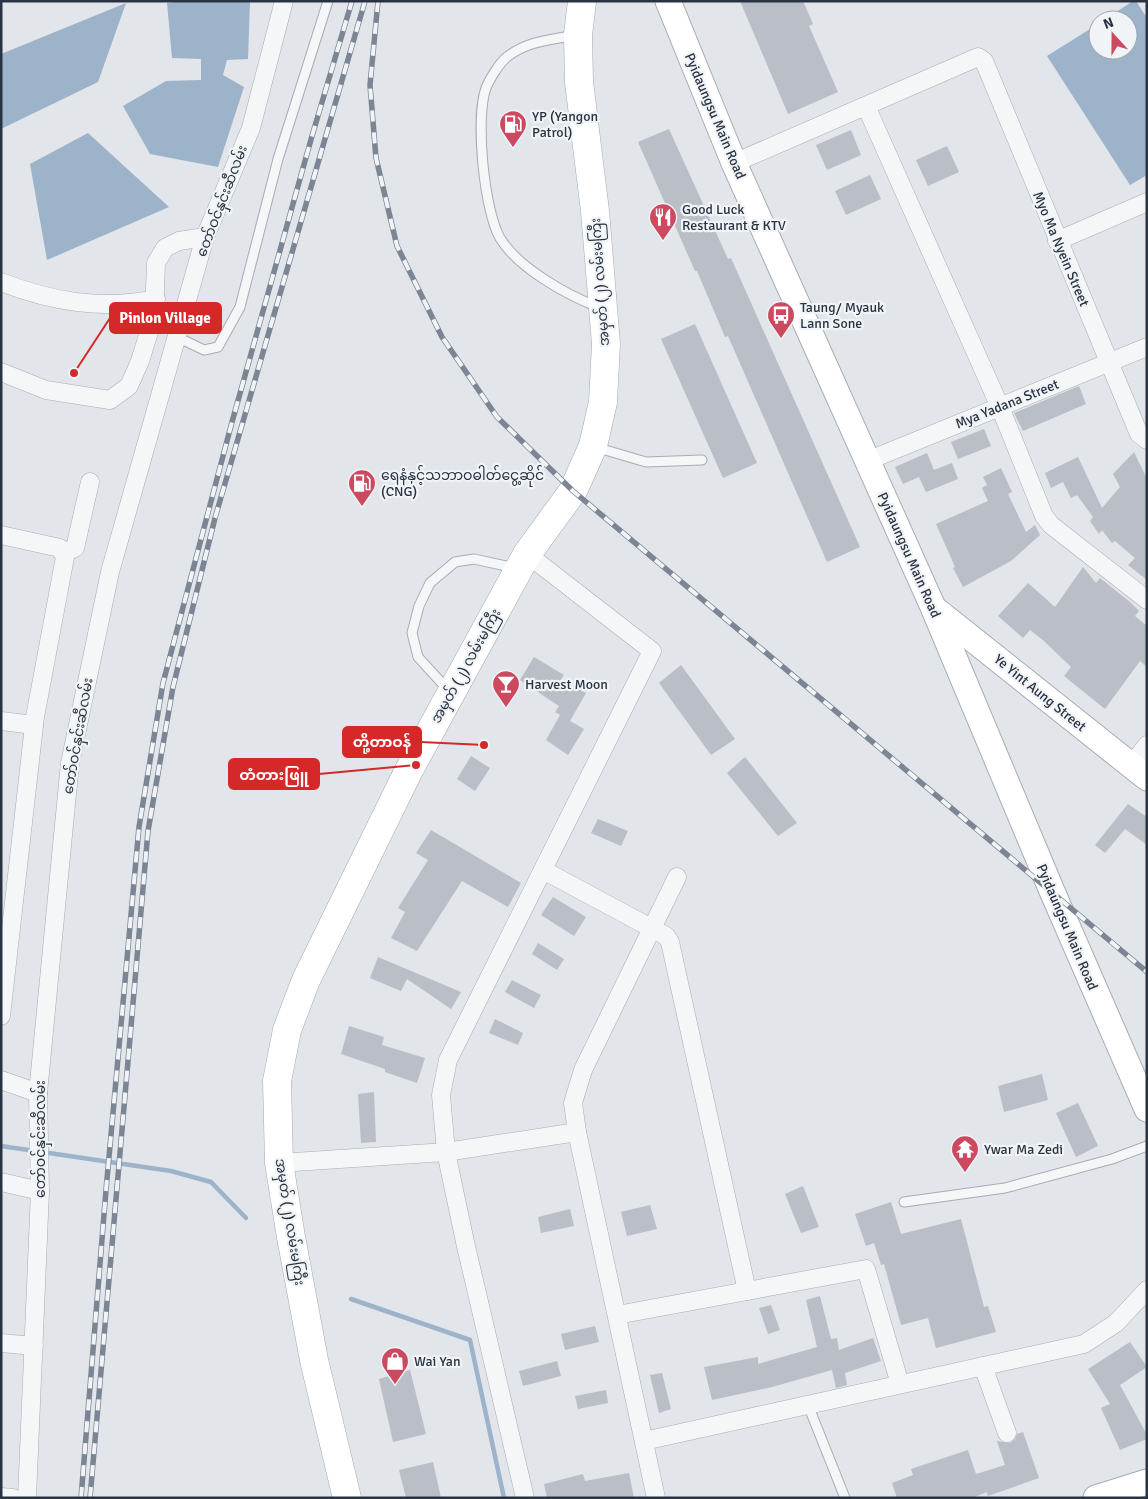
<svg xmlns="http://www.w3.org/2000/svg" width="1148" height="1499" viewBox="0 0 1148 1499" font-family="Signika,'Noto Sans Myanmar',sans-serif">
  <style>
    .water { fill: #9db3c9 }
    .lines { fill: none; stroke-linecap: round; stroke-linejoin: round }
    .stream { stroke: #9db3c9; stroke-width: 4.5 }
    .building { fill: #b9bec7 }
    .lane-casing { stroke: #a7acb4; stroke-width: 11 }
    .street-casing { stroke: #a7acb4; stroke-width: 19 }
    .secondary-casing { stroke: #a7acb4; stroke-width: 27 }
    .primary-casing { stroke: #a1aab5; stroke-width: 29 }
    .lane { stroke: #f4f6f8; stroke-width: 9 }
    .street { stroke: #f4f6f8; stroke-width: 18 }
    .secondary { stroke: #fff; stroke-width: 25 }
    .primary { stroke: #fff; stroke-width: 28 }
    .rail-casing { stroke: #7b8593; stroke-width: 5.5 }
    .rail { stroke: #f1f4f7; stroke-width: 4; stroke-dasharray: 11; stroke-linecap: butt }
    .labels { text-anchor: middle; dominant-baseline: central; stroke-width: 4.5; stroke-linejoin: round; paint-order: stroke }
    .poi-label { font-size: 14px; fill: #2a3341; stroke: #f1f4f7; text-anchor: start }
    .street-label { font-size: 14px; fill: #2a3341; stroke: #f1f4f7 }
    .leader { fill: none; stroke: #d62828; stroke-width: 2 }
    .callout-dot { fill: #d62828; stroke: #f1f4f7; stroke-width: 2 }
    .callout { fill: #d62828; stroke: #d62828; stroke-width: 2 }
    .callout-label { font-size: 15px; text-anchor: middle; font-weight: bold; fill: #fff }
  </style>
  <rect width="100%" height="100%" fill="#e2e5ea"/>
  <g class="water">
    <path d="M184 1H250L248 59 227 60 223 75 244 87 218 167 150 154 123 106 166 81 201 80V59L172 58 167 3Z"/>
    <path d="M1133 1H1136L1147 18V175L1130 185 1047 56 1098 24V50H1128V20H1104Z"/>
    <path d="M126 3 98 82 1 129V54Z"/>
    <path d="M88 133 169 207 47 260 30 164Z"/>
  </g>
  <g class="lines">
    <g class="stream">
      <path d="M1 1146 35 1151"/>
      <path d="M42 1152 171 1171 211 1182 246 1218"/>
      <path d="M351 1299 470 1340 504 1498"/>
    </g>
  </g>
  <g class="building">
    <path d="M740 1H803L813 24 809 26 838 92 788 114Z"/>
    <path d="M669 129 728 259 731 258 860 547 827 562 728 336 725 337 697 271H695L638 142Z"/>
    <path d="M851 130 861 155 827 170 816 145Z"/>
    <path d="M947 146 959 172 928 186 916 160Z"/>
    <path d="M870 175 881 199 846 215 835 191Z"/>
    <path d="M695 324 757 463 723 478 661 339Z"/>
    <path d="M1079 386 1086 404 1023 431 1014 413Z"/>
    <path d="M984 429 991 446 958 459 951 442Z"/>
    <path d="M1134 452 1147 479V580L1128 565 1135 558 1115 541 1112 543 1102 530 1099 534 1090 521 1093 517 1077 495 1071 498 1063 482 1051 488 1045 473 1078 457 1102 508 1120 487 1113 474Z"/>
    <path d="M927 453 934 470 952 463 958 479 926 492 919 477 903 484 895 467Z"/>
    <path d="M1001 468 1012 492 1008 494 1026 532 1035 525 1040 535 1011 561 963 587 953 568 955 567 936 524 988 501 982 488 987 485 983 477Z"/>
    <path d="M1083 567 1096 583 1100 578 1130 602 1139 611 1135 616 1147 626V667L1140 661 1105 709 1064 676 1071 667 1044 641 1030 630 1023 638 998 616 1028 583 1055 607Z"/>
    <path d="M534 657 564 675 559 682 575 690 576 687 586 693 570 721 584 729 568 755 546 740 560 715 555 712 559 706 520 680Z"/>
    <path d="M681 665 735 739 711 755 659 683Z"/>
    <path d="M471 756 490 768 475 791 457 779Z"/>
    <path d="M745 757 797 823 778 836 727 773Z"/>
    <path d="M1128 804 1147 817V845L1125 829 1105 853 1095 845Z"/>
    <path d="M598 819 628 831 621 846 591 833Z"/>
    <path d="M431 830 521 883 508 907 462 881 417 951 391 938 405 912 398 908 428 860 416 853Z"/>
    <path d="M553 897 586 917 574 936 541 915Z"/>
    <path d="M538 943 564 959 557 970 532 954Z"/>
    <path d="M378 957 461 992 451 1009 407 979 401 991 370 978Z"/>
    <path d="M512 980 541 995 534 1008 505 992Z"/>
    <path d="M495 1019 523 1033 518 1045 489 1033Z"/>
    <path d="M349 1026 384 1037 382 1045 425 1058 417 1083 385 1072V1069L341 1054Z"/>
    <path d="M1042 1074 1048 1100 1004 1112 998 1086Z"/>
    <path d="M374 1092 376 1142 361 1143 358 1094Z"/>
    <path d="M1078 1103 1098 1146 1076 1157 1056 1113Z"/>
    <path d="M803 1186 819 1227 801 1233 785 1194Z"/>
    <path d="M891 1202 901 1234 961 1219 984 1307 988 1306 996 1332 936 1348 928 1318 901 1325 884 1264 881 1265 874 1243 866 1246 855 1214Z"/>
    <path d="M650 1205 657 1229 627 1236 621 1212Z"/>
    <path d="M570 1209 574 1226 541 1233 538 1217Z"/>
    <path d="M820 1296 831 1339 837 1338 839 1350 873 1338 881 1361 845 1373 847 1385 836 1388 832 1370 772 1387 712 1400 704 1367 758 1357V1364L817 1347 806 1300Z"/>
    <path d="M771 1305 780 1330 768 1334 759 1308Z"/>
    <path d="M595 1326 599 1342 565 1350 561 1334Z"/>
    <path d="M1130 1342 1147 1367 1120 1385 1147 1435V1439L1120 1450 1101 1408 1110 1404 1088 1369Z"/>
    <path d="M557 1361 561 1376 523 1386 519 1371Z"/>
    <path d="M410 1370 426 1434 393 1442 379 1379Z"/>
    <path d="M662 1373 671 1409 659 1413 650 1375Z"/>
    <path d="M606 1390 608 1403 578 1409 575 1396Z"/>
    <path d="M1023 1432 1039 1478 988 1496 987 1492 972 1498H897L892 1483 913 1475 911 1469 968 1450 976 1474 1005 1465 997 1441 1010 1443 1015 1439 1017 1434Z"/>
    <path d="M433 1462 441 1498H406L399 1470Z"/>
    <path d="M629 1473 634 1498H547L544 1484 583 1474 585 1481Z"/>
  </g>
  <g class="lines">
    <g class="lane-casing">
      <g id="lane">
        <path d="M575 35C551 40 527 41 507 57 500 62 489 80 486 88 475 118 484 210 500 238 518 268 567 295 598 307"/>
        <path d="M177 337 204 350 218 347 240 307 278 159 328 1"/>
        <path d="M595 447 646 462 702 460"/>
        <path d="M449 691 418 657 412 633 419 606 430 583 455 562 474 559 515 568"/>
        <path d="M904 1202 1005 1188 1112 1159 1147 1146"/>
        <path d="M808 1405 845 1498"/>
      </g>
    </g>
    <g class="street-casing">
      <g id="street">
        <path d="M866 106 1000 407 1044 516 1051 525 1147 600"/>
        <path d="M734 163 978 57 984 61 1139 434 1147 440"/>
        <path d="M1057 241 1147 202"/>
        <path d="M1 282C52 302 102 310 156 299"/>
        <path d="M1 372 46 390 110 400 129 386 140 361 154 316 156 263 165 248 179 241 205 237"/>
        <path d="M867 461 1147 347"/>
        <path d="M1 535 60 548 65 557 35 717 1 1016"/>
        <path d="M63 553 75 548 90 482"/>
        <path d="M1 721 34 725"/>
        <path d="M1131 766 1147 745"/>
        <path d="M543 870 666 936 670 942 747 1291"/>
        <path d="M1 1080 38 1093"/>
        <path d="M279 1163 446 1152 577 1132"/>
        <path d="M1 1182 40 1191"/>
        <path d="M617 1315 866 1269 900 1384"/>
        <path d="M1 1343 34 1346"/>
        <path d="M983 1366 1007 1433"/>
        <path d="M644 1441 1084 1344 1116 1323 1147 1290"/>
        <path d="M1 1497 13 1498"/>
        <path d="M27 1498 40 1191 38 1093 70 763 110 572 205 237 251 128 284 1"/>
        <path d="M525 1498 465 1242 446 1152 441 1095 448 1060 652 651 527 554"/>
        <path d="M656 1498 577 1132 573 1103 583 1070 677 877"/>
      </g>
    </g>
    <g class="secondary-casing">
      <g id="secondary">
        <path d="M668 1 734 163 933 607 1052 891 1147 1109"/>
        <path d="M936 610 1147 778"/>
        <path d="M1096 1498 1147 1482"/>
      </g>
    </g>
    <g class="primary-casing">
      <path id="primary" d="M347 1498 314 1360 291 1237 279 1163 277 1081 287 1030 306 980 408 772 527 554 573 491 593 446 603 402 606 344 595 211 579 82 578 35 582 1"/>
    </g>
    <use href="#lane" class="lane"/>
    <use href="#street" class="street"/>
    <use href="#secondary" class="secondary"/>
    <use href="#primary" class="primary"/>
    <g class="rail-casing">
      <g id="rail">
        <path d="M378 1 370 85 376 158 397 246 442 337 497 417 573 491 1147 972"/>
        <path d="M81 1498 106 1190 139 827 163 683 232 422 312 136 352 1"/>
        <path d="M90 1498 148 831 173 687 215 518 365 1"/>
      </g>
    </g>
    <use href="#rail" class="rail"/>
  </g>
  <defs>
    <g id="fuel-pin" transform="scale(1.4375)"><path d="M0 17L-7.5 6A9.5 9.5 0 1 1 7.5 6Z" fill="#cc4960" stroke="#f1f4f7"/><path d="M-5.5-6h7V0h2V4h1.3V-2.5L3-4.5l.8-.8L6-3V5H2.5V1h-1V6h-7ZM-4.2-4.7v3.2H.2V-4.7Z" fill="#fff"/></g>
    <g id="restaurant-pin" transform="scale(1.4375)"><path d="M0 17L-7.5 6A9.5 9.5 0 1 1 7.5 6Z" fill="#cc4960" stroke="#f1f4f7"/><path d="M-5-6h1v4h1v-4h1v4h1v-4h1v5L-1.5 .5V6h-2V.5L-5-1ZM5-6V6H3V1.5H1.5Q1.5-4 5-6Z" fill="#fff"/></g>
    <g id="bus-pin" transform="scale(1.4375)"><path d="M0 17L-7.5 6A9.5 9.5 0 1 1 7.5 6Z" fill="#cc4960" stroke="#f1f4f7"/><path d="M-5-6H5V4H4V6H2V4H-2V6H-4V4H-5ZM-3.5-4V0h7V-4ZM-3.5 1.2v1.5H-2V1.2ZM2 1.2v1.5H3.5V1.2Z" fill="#fff"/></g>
    <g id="bar-pin" transform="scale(1.4375)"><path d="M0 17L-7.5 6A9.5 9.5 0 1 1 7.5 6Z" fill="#cc4960" stroke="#f1f4f7"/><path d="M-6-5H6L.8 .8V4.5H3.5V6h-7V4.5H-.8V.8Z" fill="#fff"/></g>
    <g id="temple-pin" transform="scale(1.4375)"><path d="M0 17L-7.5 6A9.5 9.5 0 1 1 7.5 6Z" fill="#cc4960" stroke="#f1f4f7"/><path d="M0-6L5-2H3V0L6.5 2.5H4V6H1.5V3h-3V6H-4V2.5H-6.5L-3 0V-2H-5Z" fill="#fff"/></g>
    <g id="shop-pin" transform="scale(1.4375)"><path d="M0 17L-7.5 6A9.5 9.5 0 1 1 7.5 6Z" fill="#cc4960" stroke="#f1f4f7"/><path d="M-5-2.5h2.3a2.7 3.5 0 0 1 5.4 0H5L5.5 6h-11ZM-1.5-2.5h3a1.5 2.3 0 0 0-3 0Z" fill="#fff"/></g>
  </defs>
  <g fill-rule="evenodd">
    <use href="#fuel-pin" x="513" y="124"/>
    <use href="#restaurant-pin" x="663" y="217"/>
    <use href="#bus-pin" x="781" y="315"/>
    <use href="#fuel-pin" x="362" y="483"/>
    <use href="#bar-pin" x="506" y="684"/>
    <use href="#temple-pin" x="965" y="1149"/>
    <use href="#shop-pin" x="395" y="1361"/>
  </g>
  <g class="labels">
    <g class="poi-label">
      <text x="532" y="116">YP (Yangon<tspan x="532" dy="16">Patrol)</tspan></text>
      <text x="682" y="209">Good Luck<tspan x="682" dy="16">Restaurant &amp; KTV</tspan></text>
      <text x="800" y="307">Taung/ Myauk<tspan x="800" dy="16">Lann Sone</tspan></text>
      <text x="381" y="475">ရေနံနှင့်သဘာဝဓါတ်ငွေ့ဆိုင်<tspan x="381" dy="16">(CNG)</tspan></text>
      <text x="525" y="684">Harvest Moon</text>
      <text x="984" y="1149">Ywar Ma Zedi</text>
      <text x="414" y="1361">Wai Yan</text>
    </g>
    <g class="street-label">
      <text transform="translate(715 116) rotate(67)">Pyidaungsu Main Road</text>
      <text transform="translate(222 201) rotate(-69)">တော်ဝင်နှင်းဆီလမ်း</text>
      <text transform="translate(1061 249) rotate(67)">Myo Ma Nyein Street</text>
      <text transform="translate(600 282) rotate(-94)">အမှတ် (၂) လမ်းမကြီး</text>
      <text transform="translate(1007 404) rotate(-22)">Mya Yadana Street</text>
      <text transform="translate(909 555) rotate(66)">Pyidaungsu Main Road</text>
      <text transform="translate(466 666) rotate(-61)">အမှတ် (၂) လမ်းမကြီး</text>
      <text transform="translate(1040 693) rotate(39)">Ye Yint Aung Street</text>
      <text transform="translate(78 736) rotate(-80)">တော်ဝင်နှင်းဆီလမ်း</text>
      <text transform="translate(1067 927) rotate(67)">Pyidaungsu Main Road</text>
      <text transform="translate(40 1139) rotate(-90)">တော်ဝင်နှင်းဆီလမ်း</text>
      <text transform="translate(290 1222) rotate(81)">အမှတ် (၂) လမ်းမကြီး</text>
    </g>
  </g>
  <path class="leader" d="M74 373L110 318M484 745L421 742M416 765L319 774"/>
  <g class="callout-dot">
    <circle cx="74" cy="373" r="5"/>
    <circle cx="484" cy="745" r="5"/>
    <circle cx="416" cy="765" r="5"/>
  </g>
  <g class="callout">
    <rect x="110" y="303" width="111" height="30" rx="5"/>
    <rect x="343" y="727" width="78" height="30" rx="5"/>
    <rect x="229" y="759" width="90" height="30" rx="5"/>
  </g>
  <g class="callout-label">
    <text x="165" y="323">Pinlon Village</text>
    <text x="382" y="747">တို့တာဝန်</text>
    <text x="274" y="780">တံတားဖြူ</text>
  </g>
  <rect width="1148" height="1499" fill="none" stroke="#2a3341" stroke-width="5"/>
  <g transform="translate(1113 35) rotate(339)"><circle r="24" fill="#f1f4f7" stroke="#a1a7ae"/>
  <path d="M0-4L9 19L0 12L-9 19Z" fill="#cc4960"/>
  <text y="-8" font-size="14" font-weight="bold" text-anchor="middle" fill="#2a3341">N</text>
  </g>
</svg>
